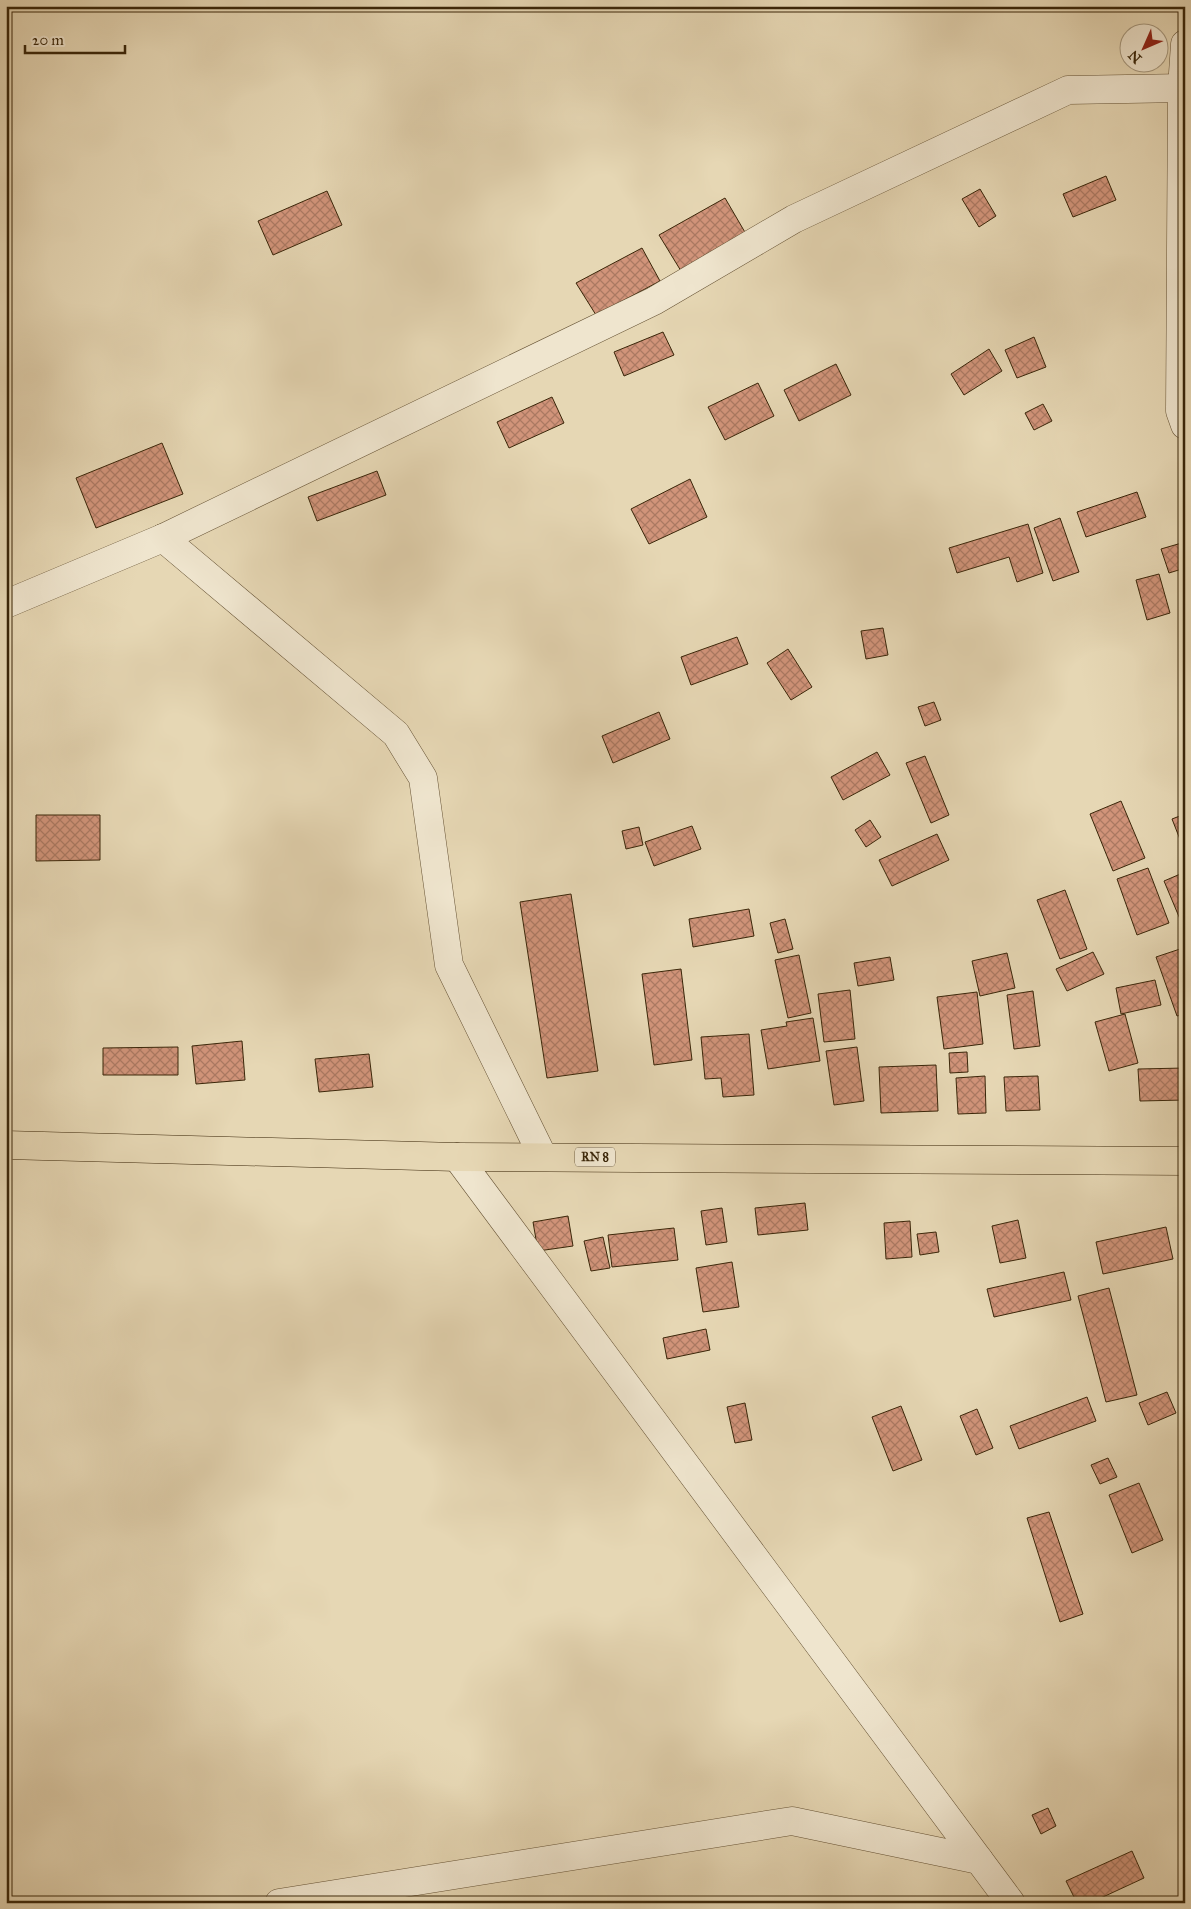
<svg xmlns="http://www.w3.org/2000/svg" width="1191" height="1909" viewBox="0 0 1191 1909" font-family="'IM FELL Great Primer',serif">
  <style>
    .building { fill: url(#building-cross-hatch); stroke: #3a2609 }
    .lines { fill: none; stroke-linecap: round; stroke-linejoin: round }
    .minor-casing { stroke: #655234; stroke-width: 29 }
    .major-casing { stroke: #3a2609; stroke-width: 29 }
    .minor { stroke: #efe5ce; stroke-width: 28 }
    .major { stroke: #e6d7b4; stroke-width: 28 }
    .labels { text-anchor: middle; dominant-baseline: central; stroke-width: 4; stroke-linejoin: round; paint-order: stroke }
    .shield { fill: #efe5ce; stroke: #705f44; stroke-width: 1 }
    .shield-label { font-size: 12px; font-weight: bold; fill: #3a2609 }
  </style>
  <defs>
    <pattern id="building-cross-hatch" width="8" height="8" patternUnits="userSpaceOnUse" patternTransform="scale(1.25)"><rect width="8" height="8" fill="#d1947a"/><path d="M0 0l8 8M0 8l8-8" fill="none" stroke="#ab7962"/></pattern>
  </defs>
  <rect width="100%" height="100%" fill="#e6d7b4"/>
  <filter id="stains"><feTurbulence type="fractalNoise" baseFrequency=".004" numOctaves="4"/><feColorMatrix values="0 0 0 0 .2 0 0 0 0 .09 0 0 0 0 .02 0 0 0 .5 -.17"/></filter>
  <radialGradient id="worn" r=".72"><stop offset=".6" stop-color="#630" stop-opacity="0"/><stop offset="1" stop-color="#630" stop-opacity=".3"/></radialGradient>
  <g class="building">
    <path d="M1106 176 1116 200 1073 217 1063 194Z"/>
    <path d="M980 189 996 216 979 227 962 199Z"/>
    <path d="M327 191 342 225 273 255 258 221Z"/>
    <path d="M725 198 746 234 681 271 659 235Z"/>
    <path d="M642 248 660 281 596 315 576 283Z"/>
    <path d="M663 332 674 355 624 376 614 352Z"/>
    <path d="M1034 337 1046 367 1017 378 1005 350Z"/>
    <path d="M989 349 1002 371 964 395 951 374Z"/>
    <path d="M836 364 851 395 799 421 784 390Z"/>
    <path d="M758 383 774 416 725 440 708 407Z"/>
    <path d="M552 397 564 423 509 448 497 422Z"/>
    <path d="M1043 404 1052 421 1034 430 1025 413Z"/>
    <path d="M162 443 183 494 96 528 76 478Z"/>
    <path d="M377 471 386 495 317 521 308 497Z"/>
    <path d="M690 479 707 517 649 544 631 509Z"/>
    <path d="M1137 492 1146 517 1086 537 1077 512Z"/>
    <path d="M1060 518 1079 572 1053 581 1034 528Z"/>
    <path d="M1028 524 1043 573 1017 582 1009 557 957 573 949 548Z"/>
    <path d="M1185 542V568L1169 573 1161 549Z"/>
    <path d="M1159 574 1170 613 1147 620 1136 580Z"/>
    <path d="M883 628 888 655 866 659 861 631Z"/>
    <path d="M737 637 748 664 691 685 681 657Z"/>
    <path d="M788 649 812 687 791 700 767 663Z"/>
    <path d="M934 702 941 720 925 726 918 707Z"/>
    <path d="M659 712 670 739 613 763 602 736Z"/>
    <path d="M877 752 890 775 843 800 831 777Z"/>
    <path d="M925 756 949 815 931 823 906 763Z"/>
    <path d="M1121 801 1145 858 1113 871 1090 814Z"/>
    <path d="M1185 814V846L1183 847 1172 819Z"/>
    <path d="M36 815H100V860L36 861Z"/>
    <path d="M870 820 881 837 866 847 855 830Z"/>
    <path d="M692 826 701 849 654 866 645 842Z"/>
    <path d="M639 827 643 845 626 849 622 831Z"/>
    <path d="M937 834 949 860 892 886 879 860Z"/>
    <path d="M1148 868 1169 923 1137 935 1117 879Z"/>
    <path d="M1185 872V931L1164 881Z"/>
    <path d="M1065 890 1087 949 1060 959 1037 900Z"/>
    <path d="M571 894 598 1071 547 1078 520 902Z"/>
    <path d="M749 909 754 936 693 947 689 919Z"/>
    <path d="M785 919 793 949 778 953 770 923Z"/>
    <path d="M1180 949 1185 964V1014L1177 1016 1156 957Z"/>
    <path d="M1093 952 1104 974 1067 991 1056 969Z"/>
    <path d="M1007 953 1015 988 980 996 972 961Z"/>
    <path d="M799 955 811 1013 788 1018 775 960Z"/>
    <path d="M890 957 894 980 858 986 854 963Z"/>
    <path d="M681 969 692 1060 654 1065 642 974Z"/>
    <path d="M1155 980 1161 1005 1121 1014 1116 988Z"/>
    <path d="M850 990 855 1039 824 1042 818 994Z"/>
    <path d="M1033 991 1040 1046 1014 1049 1007 995Z"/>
    <path d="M977 992 983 1044 944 1049 937 997Z"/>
    <path d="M1125 1014 1138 1063 1109 1071 1095 1022Z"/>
    <path d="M813 1018 820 1061 768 1069 761 1030 787 1026 786 1022Z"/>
    <path d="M749 1034 754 1095 723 1097 721 1078 705 1079 701 1037Z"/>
    <path d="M242 1041 245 1080 196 1084 192 1046Z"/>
    <path d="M178 1047V1075H103V1048Z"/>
    <path d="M857 1047 864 1101 834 1105 826 1051Z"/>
    <path d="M967 1052 968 1072 950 1073 949 1053Z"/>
    <path d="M369 1054 373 1087 319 1092 315 1059Z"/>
    <path d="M936 1065 938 1111 881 1113 879 1067Z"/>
    <path d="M1185 1068V1100L1140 1101 1138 1069Z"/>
    <path d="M985 1076 986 1113 958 1114 956 1078Z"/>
    <path d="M1038 1076 1040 1110 1006 1111 1004 1077Z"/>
    <path d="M805 1203 808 1230 758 1235 755 1208Z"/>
    <path d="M722 1208 727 1242 706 1245 701 1211Z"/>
    <path d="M568 1216 573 1246 538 1251 533 1222Z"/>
    <path d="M1018 1220 1026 1258 1000 1263 992 1226Z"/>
    <path d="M910 1221 912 1257 886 1259 884 1223Z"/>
    <path d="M1166 1227 1173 1259 1103 1274 1096 1242Z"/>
    <path d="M674 1228 678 1260 612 1267 608 1235Z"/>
    <path d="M936 1232 939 1252 920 1255 917 1234Z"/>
    <path d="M603 1237 610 1268 591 1271 584 1241Z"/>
    <path d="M732 1262 739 1307 703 1312 696 1268Z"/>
    <path d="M1064 1272 1071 1300 994 1317 987 1289Z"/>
    <path d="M1109 1288 1137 1395 1106 1402 1078 1296Z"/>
    <path d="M706 1329 710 1350 667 1359 663 1338Z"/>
    <path d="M1167 1392 1176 1413 1148 1425 1139 1403Z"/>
    <path d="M1087 1397 1096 1421 1019 1449 1010 1426Z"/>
    <path d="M745 1403 752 1440 735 1443 727 1407Z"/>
    <path d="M901 1406 922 1460 893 1471 872 1417Z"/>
    <path d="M977 1409 993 1448 976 1455 960 1416Z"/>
    <path d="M1108 1458 1117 1477 1100 1484 1091 1465Z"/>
    <path d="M1139 1483 1163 1540 1132 1553 1109 1495Z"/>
    <path d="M1049 1512 1083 1614 1060 1622 1027 1518Z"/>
    <path d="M1048 1808 1056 1826 1041 1834 1032 1815Z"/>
    <path d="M1132 1851 1144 1878 1090 1903H1077L1066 1881Z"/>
  </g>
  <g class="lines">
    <g class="minor-casing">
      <g id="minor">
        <path d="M1185 44 1182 88 1180 411 1185 425"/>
        <path d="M163 538 396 734 423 778 449 965 543 1157"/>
        <path d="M6 604 163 538 654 301 794 219 1068 90 1185 88"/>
        <path d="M457 1157 1011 1903"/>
        <path d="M279 1903 792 1821 979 1860"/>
      </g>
    </g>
    <g class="major-casing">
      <path id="major" d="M6 1145 457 1157 1185 1161"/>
    </g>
    <use href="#minor" class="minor"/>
    <use href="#major" class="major"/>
  </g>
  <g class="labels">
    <rect class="shield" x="575" y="1147.5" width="40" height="19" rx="4"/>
    <g class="shield-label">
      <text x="595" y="1157">RN 8</text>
    </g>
  </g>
  <rect width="1191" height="1909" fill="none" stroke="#e6d7b4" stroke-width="25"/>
  <rect x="8" y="8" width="1176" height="1894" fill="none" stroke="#3a2609" stroke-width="2.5"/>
  <rect x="12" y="12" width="1166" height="1884" fill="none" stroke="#3a2609"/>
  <g transform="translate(1144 48) rotate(225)"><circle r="24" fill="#efe5ce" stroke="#a7997f"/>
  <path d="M0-4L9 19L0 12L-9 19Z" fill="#8f2418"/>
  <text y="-8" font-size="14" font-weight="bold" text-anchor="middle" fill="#3a2609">N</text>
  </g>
  <path d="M25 45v8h100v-8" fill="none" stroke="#3a2609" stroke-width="2.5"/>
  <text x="32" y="45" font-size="15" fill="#3a2609" stroke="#efe5ce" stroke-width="4" paint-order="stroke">20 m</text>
  <rect width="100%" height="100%" filter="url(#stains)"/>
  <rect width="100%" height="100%" fill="url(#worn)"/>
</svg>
